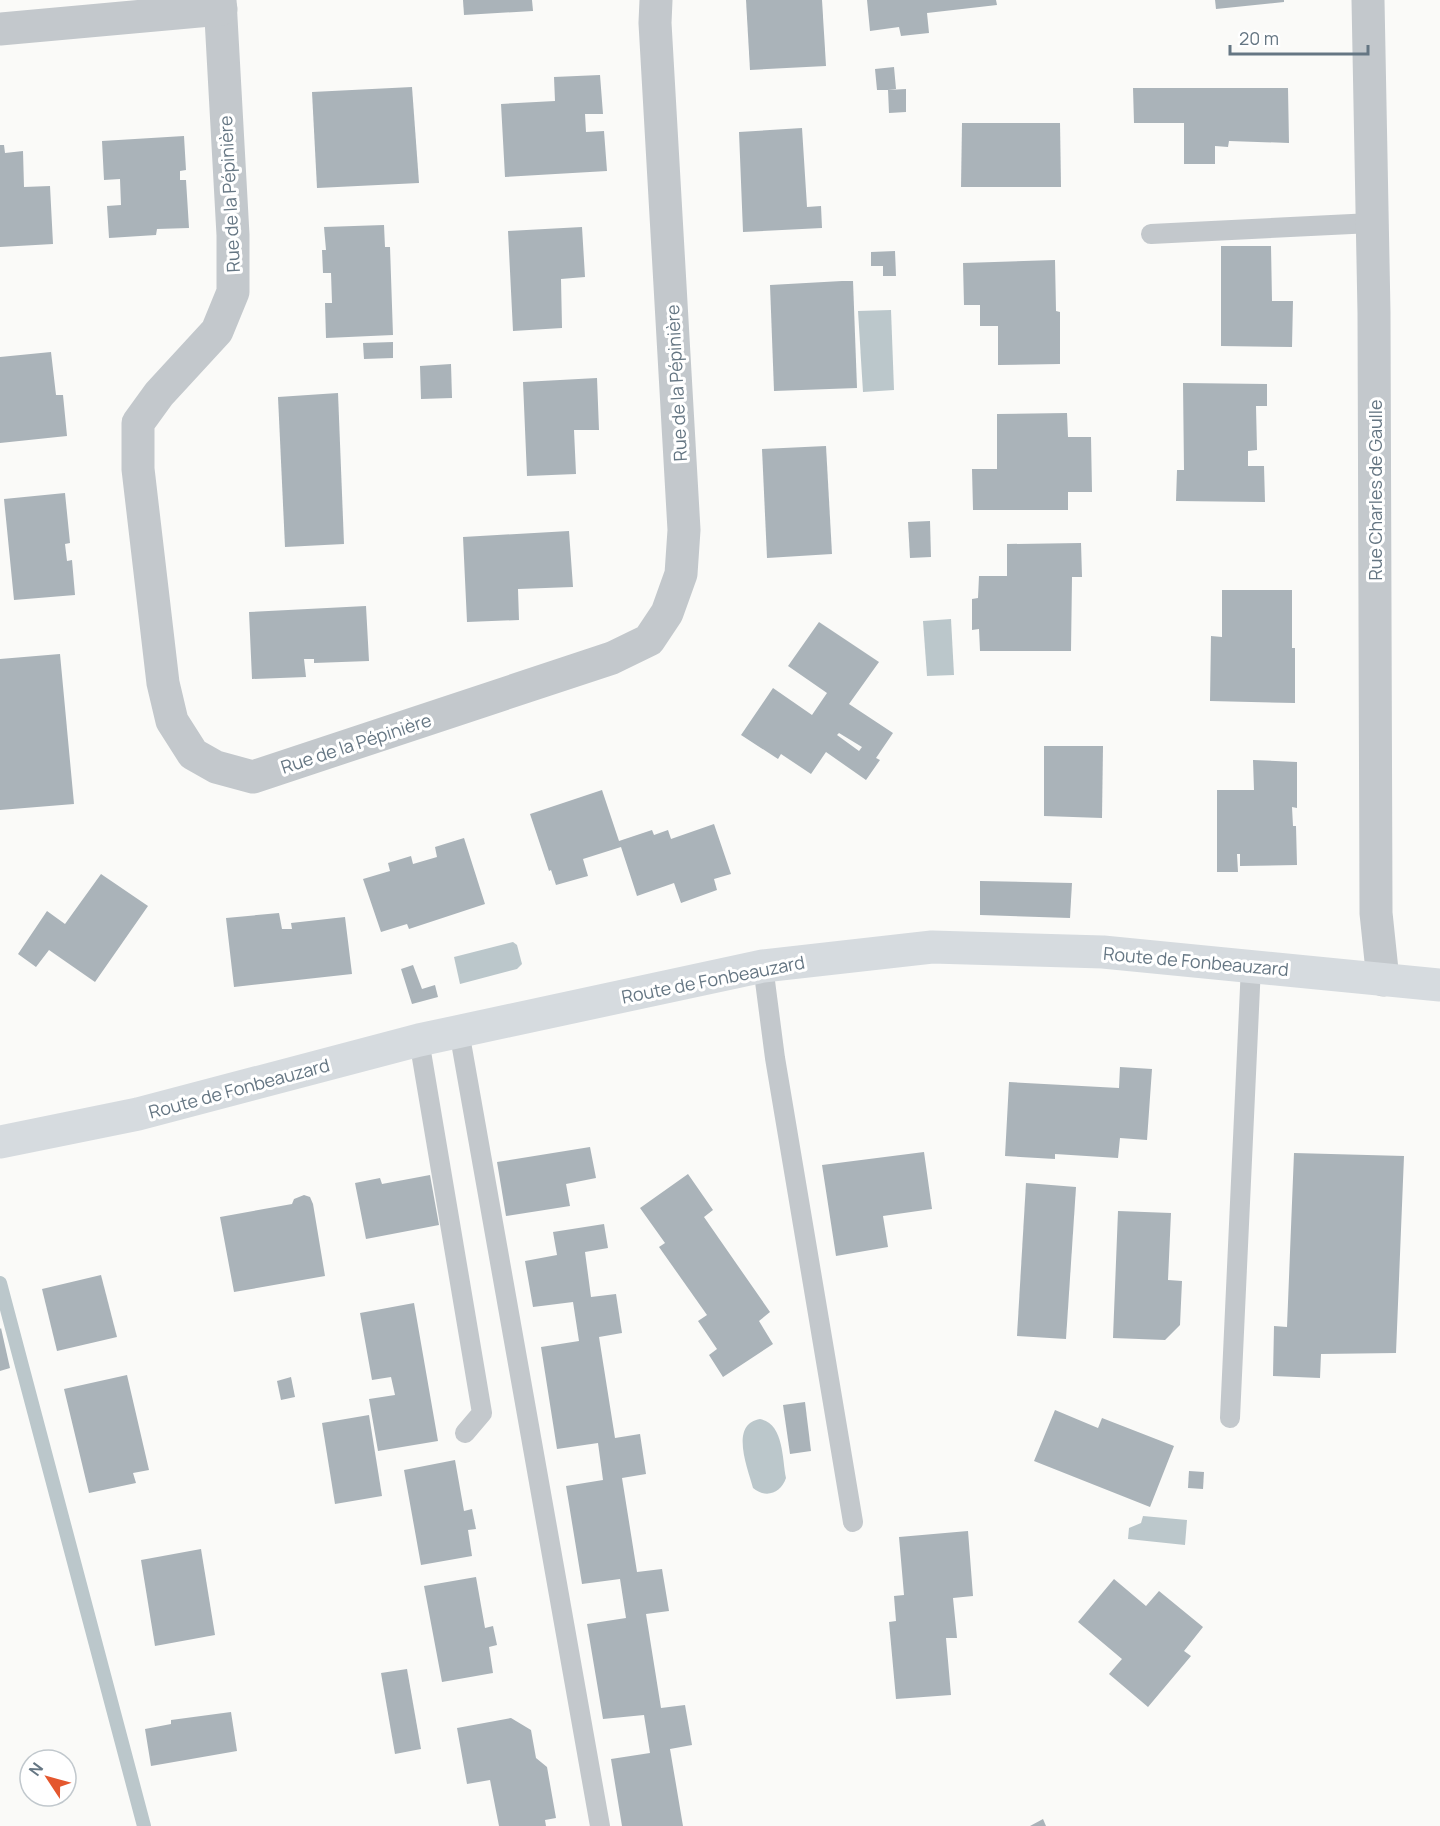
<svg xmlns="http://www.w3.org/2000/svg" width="1440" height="1826" viewBox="0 0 1440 1826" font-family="Manrope,sans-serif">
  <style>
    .water { fill: #bbc7cb }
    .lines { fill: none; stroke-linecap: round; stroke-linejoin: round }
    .stream { stroke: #bbc7cb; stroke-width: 14 }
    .building { fill: #aab3b9; fill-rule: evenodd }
    .lane { stroke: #c3c8cc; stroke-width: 20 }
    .street { stroke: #c3c8cc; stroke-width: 33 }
    .secondary { stroke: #d6dbdf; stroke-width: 33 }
    .labels { text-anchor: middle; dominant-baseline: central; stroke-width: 6; stroke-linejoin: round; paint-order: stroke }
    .street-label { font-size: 18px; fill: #657683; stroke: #fff }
  </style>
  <rect width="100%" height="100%" fill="#fafaf8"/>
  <g class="water">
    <path d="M891 310 894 390 863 392 858 311Z"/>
    <path d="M951 619 954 675 927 676 923 621Z"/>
    <path d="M513 942 517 945 522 964 517 969 460 984 454 957Z"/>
    <path d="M760 1419C784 1424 782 1458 786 1478 781 1493 766 1499 753 1488 748 1469 729 1424 760 1419Z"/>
    <path d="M1143 1516 1187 1520 1185 1545 1128 1539 1129 1528 1141 1523Z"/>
  </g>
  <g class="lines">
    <path class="stream" d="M0 1283 144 1826"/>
  </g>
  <g class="building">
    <path d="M463 0H532L533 11 464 15Z"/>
    <path d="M746 0H822L826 66 750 70Z"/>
    <path d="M867 0H996L997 5 927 13 929 33 901 36 899 27 870 31Z"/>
    <path d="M1215 0H1284V2L1216 9Z"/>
    <path d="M894 67 896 89 888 90 906 89V112L889 113 888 90H877L875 69Z"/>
    <path d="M600 75 603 114H585L586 132 604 131 607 171 505 177 501 104 555 101 554 77Z"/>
    <path d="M412 87 419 183 317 188 312 92Z"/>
    <path d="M1133 88H1288L1289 143 1229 141 1228 147 1215 146V164H1184V123H1134Z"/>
    <path d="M962 123H1060L1061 187H961Z"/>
    <path d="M802 128 807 207 821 206 822 228 743 232 739 132Z"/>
    <path d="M184 136 186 170 180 171V180H186L189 228 157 229 156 235 109 238 107 206 121 205 120 179 104 180 102 141Z"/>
    <path d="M0 145H4L5 153 23 151 24 187 50 186 53 244 0 247Z"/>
    <path d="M384 225 385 247H390L393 335 326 338 325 303H332L331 273H323L322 250H326L324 227Z"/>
    <path d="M582 227 585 277 561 279 562 328 513 331 508 231Z"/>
    <path d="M1221 246H1271L1272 301H1293L1292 347 1221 346Z"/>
    <path d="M895 251 896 276H883V266H871V252Z"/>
    <path d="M1055 260 1056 311 1060 312V364L998 365V326H980V305H964L963 263Z"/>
    <path d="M842 281H853L857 388 774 391 770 285Z"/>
    <path d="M393 342V358L364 359 363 343Z"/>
    <path d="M51 352 56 395H63L67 436 0 443V357Z"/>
    <path d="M451 364 452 398 421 399 420 366Z"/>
    <path d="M597 378 599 430H574L576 474 527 476 523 382Z"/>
    <path d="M1183 383 1267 384V406H1256L1257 450 1248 451V466H1264L1265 502 1176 501 1177 470H1184Z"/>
    <path d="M338 393 344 544 285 547 278 397Z"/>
    <path d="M1067 413 1068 437H1091L1092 492H1068V510H973L972 469H997V414Z"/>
    <path d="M826 446 832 554 767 558 762 449Z"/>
    <path d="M65 493 70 543 65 544 67 561 72 560 75 595 14 600 4 499Z"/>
    <path d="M930 521 931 557 910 558 908 522Z"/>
    <path d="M569 531 573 587 518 589 519 620 467 622 463 537Z"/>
    <path d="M1081 543 1082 577H1072L1071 651H980L979 629 972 630V599L978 598 979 576H1007V544Z"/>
    <path d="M1222 590H1292V648H1295V703L1210 701 1211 636 1222 637Z"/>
    <path d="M366 606 369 661 314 663V659H304L306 677 252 679 249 612Z"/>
    <path d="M819 622 879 662 849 704 893 733 876 758 880 760 866 780 826 752 811 774 781 754 778 759 741 735 773 688 812 715 827 693 788 666ZM839 733 862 747 859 751 837 735Z"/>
    <path d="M60 654 74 804 0 810V659Z"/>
    <path d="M1044 746H1103L1102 818 1044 816Z"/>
    <path d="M1253 760 1297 762V808L1292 807 1293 826H1296L1297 865 1240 866V854H1237L1238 872H1217V790H1254Z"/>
    <path d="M602 790 619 841 652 830 654 835 668 830 671 839 714 824 731 874 714 879 717 890 681 903 674 883 637 896 621 847 583 859 588 876 556 885 551 870 549 871 530 814Z"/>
    <path d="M464 838 485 904 409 929 407 924 381 932 363 879 390 871 388 863 411 856 413 864 437 857 435 847Z"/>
    <path d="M101 874 148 906 95 982 49 950 36 967 18 954 47 911 65 924Z"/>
    <path d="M980 881 1072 883 1070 918 980 915Z"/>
    <path d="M279 913 282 929H292L291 923 345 917 352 974 234 987 226 918Z"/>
    <path d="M413 965 422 989 435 985 438 997 412 1004 401 969Z"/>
    <path d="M1120 1067 1152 1069 1147 1140 1120 1138 1118 1158 1055 1154V1159L1005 1156 1009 1082 1119 1088Z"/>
    <path d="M590 1147 596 1178 566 1184 570 1206 506 1216 497 1162Z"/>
    <path d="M924 1152 932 1209 883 1216 888 1247 836 1256 822 1165Z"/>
    <path d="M1294 1153 1404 1156 1396 1353 1321 1354 1320 1378 1273 1376 1274 1326 1287 1327Z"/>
    <path d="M688 1174 713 1210 704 1217 770 1312 759 1321 773 1344 723 1377 709 1355 717 1349 698 1321 707 1315 659 1247 665 1243 640 1208Z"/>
    <path d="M430 1175 439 1225 366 1239 355 1183 380 1178 382 1184Z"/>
    <path d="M1026 1183 1076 1187 1066 1339 1017 1336Z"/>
    <path d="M304 1195 310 1197 313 1204 325 1276 234 1292 220 1217 292 1204 294 1199Z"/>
    <path d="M1118 1211 1171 1213 1168 1280 1182 1281 1180 1325 1165 1340 1113 1338Z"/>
    <path d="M604 1224 608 1248 585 1252 591 1297 616 1294 622 1333 599 1337 615 1438 640 1434 646 1474 622 1478 637 1572 662 1569 669 1611 646 1614 661 1708 685 1705 692 1745 670 1749 683 1826H622L611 1759 650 1753 644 1715 603 1719 587 1624 626 1618 620 1579 582 1584 566 1486 603 1480 598 1443 557 1449 541 1347 579 1341 573 1302 533 1307 525 1261 557 1255 553 1232Z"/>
    <path d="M101 1275 117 1337 57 1351 42 1289Z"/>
    <path d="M414 1303 438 1441 378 1451 369 1399 395 1395 391 1377 372 1380 360 1313Z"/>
    <path d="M1 1328 10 1368 0 1371V1329Z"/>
    <path d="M127 1375 149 1470 133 1473 136 1483 89 1493 64 1389Z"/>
    <path d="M291 1377 295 1397 281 1400 277 1381Z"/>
    <path d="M805 1402 811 1451 790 1454 783 1405Z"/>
    <path d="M1055 1410 1098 1428 1102 1418 1174 1446 1150 1507 1034 1461Z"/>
    <path d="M369 1415 382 1496 335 1504 322 1423Z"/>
    <path d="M455 1460 464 1511 472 1509 476 1529 468 1530 472 1556 421 1565 404 1470Z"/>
    <path d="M1189 1471 1204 1472 1203 1489 1188 1488Z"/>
    <path d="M968 1531 973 1596 953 1598 957 1638H946L951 1695 896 1699 889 1622 896 1621 894 1596 904 1595 899 1537Z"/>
    <path d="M201 1549 215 1635 155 1646 141 1560Z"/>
    <path d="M476 1577 485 1628 493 1626 497 1645 489 1647 493 1673 442 1682 424 1586Z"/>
    <path d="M1114 1579 1146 1606 1159 1591 1203 1627 1184 1651 1191 1656 1148 1707 1109 1674 1122 1659 1078 1622Z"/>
    <path d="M407 1669 421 1749 395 1754 381 1673Z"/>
    <path d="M231 1712 237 1751 151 1766 145 1729 171 1724V1720Z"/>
    <path d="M511 1718 531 1730 536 1758 547 1767 556 1818 545 1820 546 1826H499L490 1780 467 1784 457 1728Z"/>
    <path d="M1043 1819 1046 1826H1030Z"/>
  </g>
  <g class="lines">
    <g class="lane">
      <path d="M1151 234 1372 223"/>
      <path d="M763 966 775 1058 853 1522"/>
      <path d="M459 1031 600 1826"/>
      <path d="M419 1040 482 1413 465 1433"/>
      <path d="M1230 1418 1251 966"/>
    </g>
    <g class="street">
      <path d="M220 0 233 235V292L217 331 159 394 138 423V469L163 683 172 721 193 754 216 767 253 777 612 658 649 640 667 613 681 574 684 530 655 23 656 0"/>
      <path d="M1368 0 1374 313 1376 913 1383 980"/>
      <path d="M0 29 221 9"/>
    </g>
    <path class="secondary" d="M0 1142 138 1114 419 1040 763 966 932 947 1103 952 1440 985"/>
  </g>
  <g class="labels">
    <g class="street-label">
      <text transform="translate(229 194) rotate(-93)">Rue de la Pépinière</text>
      <text transform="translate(676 383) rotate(-93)">Rue de la Pépinière</text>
      <text transform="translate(1375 490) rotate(-90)">Rue Charles de Gaulle</text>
      <text transform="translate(356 743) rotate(-18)">Rue de la Pépinière</text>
      <text transform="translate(1196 961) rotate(5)">Route de Fonbeauzard</text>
      <text transform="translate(713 979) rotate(-11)">Route de Fonbeauzard</text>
      <text transform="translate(239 1088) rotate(-15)">Route de Fonbeauzard</text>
    </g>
  </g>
  <g transform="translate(48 1778) rotate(306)"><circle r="28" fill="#ffffff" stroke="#c1c8cd" stroke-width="1.5"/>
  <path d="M0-4.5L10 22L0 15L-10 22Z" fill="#e4572e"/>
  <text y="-9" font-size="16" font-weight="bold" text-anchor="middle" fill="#657683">N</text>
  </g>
  <path d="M1230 45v9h138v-9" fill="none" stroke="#657683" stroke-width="3"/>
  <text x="1239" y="45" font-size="18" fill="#657683" stroke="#ffffff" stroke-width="4.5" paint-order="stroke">20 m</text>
</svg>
